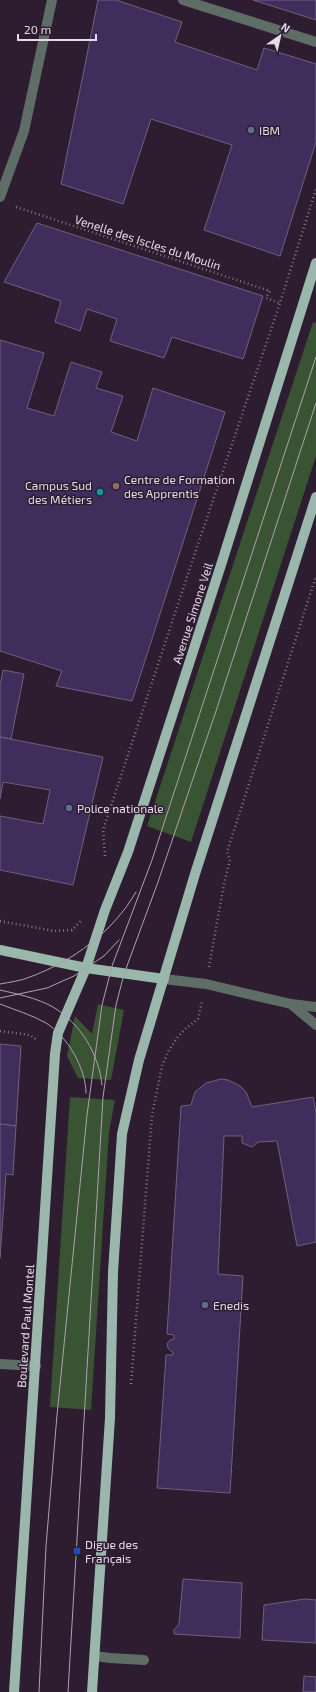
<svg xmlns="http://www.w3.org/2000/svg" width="316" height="1692" viewBox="0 0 316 1692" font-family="'Exo 2',sans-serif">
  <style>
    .green { fill: #395432 }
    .building { fill: #412d5c; stroke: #6c627c }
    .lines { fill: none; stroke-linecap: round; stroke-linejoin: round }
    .path { stroke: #837585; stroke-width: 2.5; stroke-dasharray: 1 3; stroke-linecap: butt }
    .minor { stroke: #5f6d67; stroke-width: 10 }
    .major { stroke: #9ab7ab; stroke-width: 10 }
    .tram { stroke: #aea1b0; stroke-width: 1 }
    .service-dot { fill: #5c6f8a; stroke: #2e1d31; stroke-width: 1.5 }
    .education-dot { fill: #8d6e63; stroke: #2e1d31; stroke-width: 1.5 }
    .culture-dot { fill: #0f9aa8; stroke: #2e1d31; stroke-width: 1.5 }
    .transit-dot { fill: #1a4fb4; stroke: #2e1d31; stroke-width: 1.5 }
    .labels { text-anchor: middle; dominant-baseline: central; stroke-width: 3; stroke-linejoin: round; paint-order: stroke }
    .poi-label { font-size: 12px; fill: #e5dae7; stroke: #2e1d31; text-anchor: start }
    .street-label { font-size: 12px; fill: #e5dae7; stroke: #2e1d31 }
  </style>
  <rect width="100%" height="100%" fill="#2e1d31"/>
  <g class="green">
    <path d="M313 322 316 323V456L191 842 147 826Z"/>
    <path d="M98 1004 124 1010 111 1080 78 1078 67 1056 75 1016 92 1034Z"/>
    <path d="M70 1097 115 1100 109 1132 91 1410 50 1407Z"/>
  </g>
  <g class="building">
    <path d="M98 0H116L182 22 175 42 257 70 264 48 316 64V142L280 256 204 230 232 145 151 119 123 204 61 184Z"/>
    <path d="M253 0H316V20Z"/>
    <path d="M37 223 263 296 243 359 172 337 164 358 110 341 117 319 87 309 80 331 55 322 61 301 4 282Z"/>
    <path d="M0 340 44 353 27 408 54 416 71 362 102 372 96 388 123 396 111 432 137 441 153 388 225 412 132 701 56 686 62 671 0 651Z"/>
    <path d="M3 670 24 674 11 739 0 737V686Z"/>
    <path d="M0 737 103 757 73 885 0 870V816L43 824 50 790 3 782 0 799Z"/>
    <path d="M0 1044 21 1046 16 1126 0 1124Z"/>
    <path d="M221 1079 228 1080 240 1086 246 1092 252 1107 313 1097 316 1112V1242L297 1246 277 1141 258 1142 252 1147 242 1143V1136H224L218 1272V1274L243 1276 230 1493 157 1488 166 1355H173V1353L168 1348 167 1344 170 1340 174 1339V1335L167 1334 181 1106 191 1105 195 1092 206 1083Z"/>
    <path d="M0 1124 16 1126 13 1175 6 1174 0 1258Z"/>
    <path d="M183 1579 242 1583 240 1638 174 1634V1630L179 1624Z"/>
    <path d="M305 1599 316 1600V1643L262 1640 264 1605Z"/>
    <path d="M304 1676 316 1677V1692H303Z"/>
  </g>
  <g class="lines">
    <g class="path">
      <path d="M16 207 270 291 266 298 280 303"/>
      <path d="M105 856 103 830 194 556 280 303 316 189"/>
      <path d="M0 921 54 931 72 930 81 921"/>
      <path d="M209 967 224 884 230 860 227 852 316 576"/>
      <path d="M0 1031 30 1035 37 1040"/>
      <path d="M131 1384 152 1115 162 1066 168 1052 176 1039 185 1029 198 1019 202 1001"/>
    </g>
    <g class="minor">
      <path d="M183 0 316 42"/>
      <path d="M0 197 24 131 52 0"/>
      <path d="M164 979 206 984 291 1004 316 1007"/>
      <path d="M291 1004 316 1025"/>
      <path d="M0 1364 36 1366"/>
      <path d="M95 1656 110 1658 144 1660"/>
    </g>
    <g class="major">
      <path d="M0 950 86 968 164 979"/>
      <path d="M14 1692 55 1054 58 1033 86 968 105 910 128 852 221 565 316 263"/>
      <path d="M92 1692 110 1418 113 1272 122 1134 139 1060 195 874 316 497"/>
    </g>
    <g class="tram">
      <path d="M0 984C10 982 21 981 30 977 73 961 113 932 136 892"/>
      <path d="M0 990C17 994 37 998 53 1007 80 1023 99 1054 102 1085"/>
      <path d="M0 998 47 988 74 976 104 956 119 940"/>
      <path d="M0 1004C15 1010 32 1015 46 1023 67 1036 86 1068 86 1093"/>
      <path d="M39 1692 46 1546 57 1415 87 1115 102 1005 112 966 152 860 316 357"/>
      <path d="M68 1692 103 1097 116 1005 124 974 158 882 216 711 316 403"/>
    </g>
  </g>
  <g class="service-dot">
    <circle cx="251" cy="130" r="4"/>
    <circle cx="69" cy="808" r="4"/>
    <circle cx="205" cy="1305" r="4"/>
  </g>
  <circle class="education-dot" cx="116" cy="486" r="4"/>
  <circle class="culture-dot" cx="100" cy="492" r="4"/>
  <rect class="transit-dot" x="73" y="1547" width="8" height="8" rx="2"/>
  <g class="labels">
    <g class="poi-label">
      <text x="259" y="130">IBM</text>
      <text x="124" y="479">Centre de Formation<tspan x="124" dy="14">des Apprentis</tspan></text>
      <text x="92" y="485" text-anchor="end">Campus Sud<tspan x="92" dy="14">des Métiers</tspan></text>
      <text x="77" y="808">Police nationale</text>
      <text x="213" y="1305">Enedis</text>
      <text x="85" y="1544">Digue des<tspan x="85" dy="14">Français</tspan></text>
    </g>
    <g class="street-label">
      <text transform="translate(148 242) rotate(18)">Venelle des Iscles du Moulin</text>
      <text transform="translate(192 613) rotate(-72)">Avenue Simone Veil</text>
      <text transform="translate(25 1326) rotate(-86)">Boulevard Paul Montel</text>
    </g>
  </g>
  <g transform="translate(280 36) rotate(34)" stroke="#2e1d31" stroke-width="3" paint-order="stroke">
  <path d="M0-3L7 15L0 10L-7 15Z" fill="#e5dae7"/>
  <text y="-6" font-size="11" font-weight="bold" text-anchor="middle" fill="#e5dae7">N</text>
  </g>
  <path d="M18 34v6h78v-6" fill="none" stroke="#e5dae7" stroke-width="2"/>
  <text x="24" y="34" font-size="12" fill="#e5dae7" stroke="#2e1d31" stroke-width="3" paint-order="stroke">20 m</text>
</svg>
